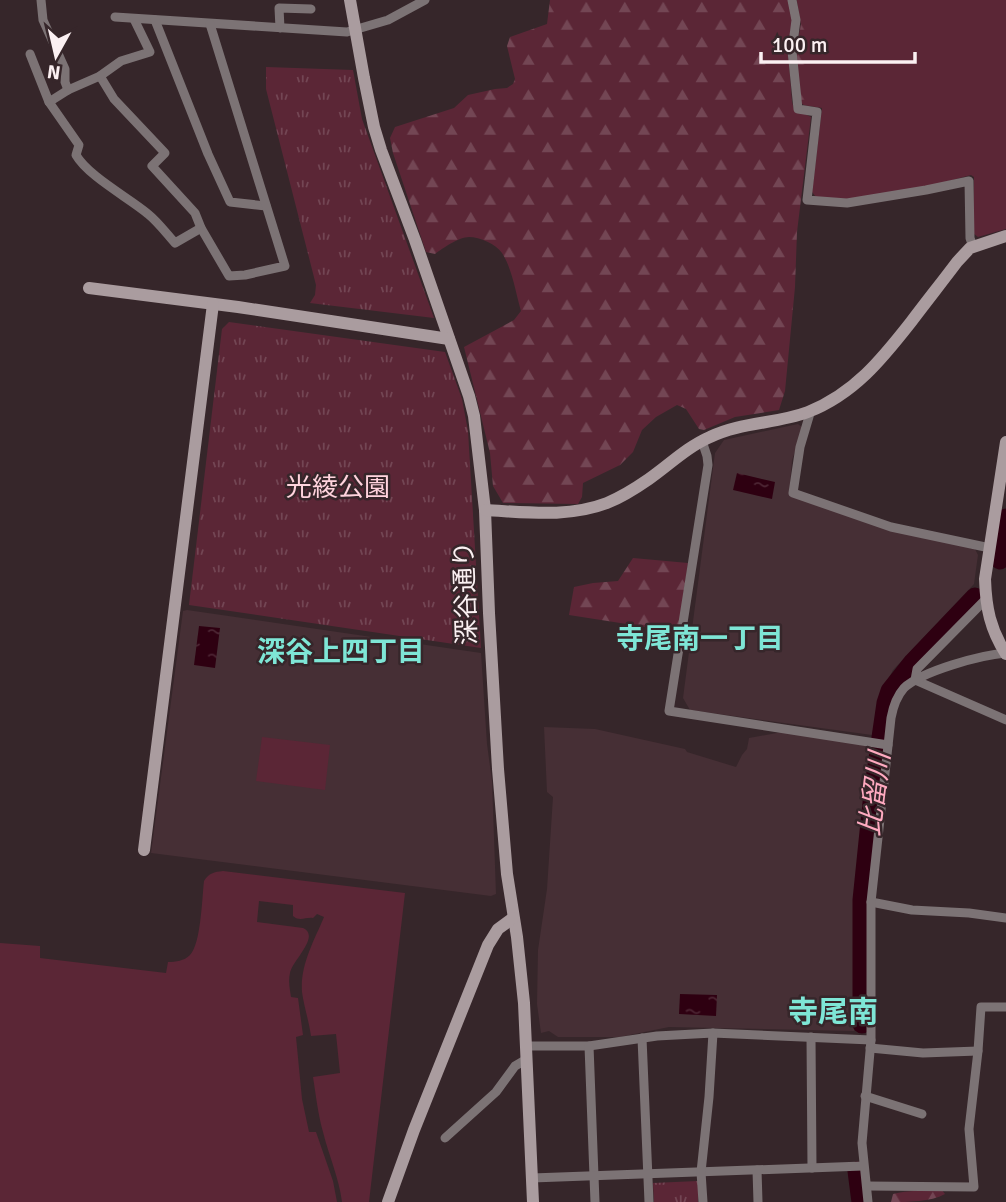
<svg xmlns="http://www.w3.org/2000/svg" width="1006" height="1202" viewBox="0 0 1006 1202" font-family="Signika,'Noto Sans JP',sans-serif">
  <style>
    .built { fill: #462f35 }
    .green { fill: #5b2636 }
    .forest { fill: url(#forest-firs) }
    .park { fill: url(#park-tufts) }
    .water { fill: url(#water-ripples) }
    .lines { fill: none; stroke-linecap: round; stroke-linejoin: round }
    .river { stroke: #2e0011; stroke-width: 19 }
    .street { stroke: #7c7375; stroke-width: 9 }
    .secondary { stroke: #aa9c9f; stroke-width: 12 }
    .labels { text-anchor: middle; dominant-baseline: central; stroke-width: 5; stroke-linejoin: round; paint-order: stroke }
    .park-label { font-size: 26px; fill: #ffd3dd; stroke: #36262a }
    .street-label { font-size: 26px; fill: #fbf0f2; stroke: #36262a }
    .neighbourhood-label { font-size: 28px; font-weight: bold; fill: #7ee6d6; stroke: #36262a }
    .water-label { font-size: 28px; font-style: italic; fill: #ffaac0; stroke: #36262a }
    .quarter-label { font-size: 30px; font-weight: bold; fill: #7ee6d6; stroke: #36262a }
  </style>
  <defs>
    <pattern id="forest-firs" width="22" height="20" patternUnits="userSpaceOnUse" patternTransform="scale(1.75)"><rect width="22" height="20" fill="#5b2636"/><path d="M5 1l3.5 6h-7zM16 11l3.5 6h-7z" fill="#734654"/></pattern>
    <pattern id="park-tufts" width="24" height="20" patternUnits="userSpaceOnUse" patternTransform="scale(1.75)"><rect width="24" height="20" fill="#5b2636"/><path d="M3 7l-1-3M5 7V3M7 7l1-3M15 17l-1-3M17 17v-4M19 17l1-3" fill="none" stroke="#734654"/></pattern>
    <pattern id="water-ripples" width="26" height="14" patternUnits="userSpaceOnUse" patternTransform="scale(1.75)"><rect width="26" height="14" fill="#2e0011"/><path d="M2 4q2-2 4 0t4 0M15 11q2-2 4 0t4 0" fill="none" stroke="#4d2634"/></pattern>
  </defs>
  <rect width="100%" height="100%" fill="#36262a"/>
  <g class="built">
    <path d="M798 424 803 428 792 460 789 495 889 529 975 549 978 555 974 584 893 670 880 695 872 735 690 710 683 698 715 453 724 440Z"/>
    <path d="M187 610 481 653 487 744 492 781 496 894 491 896 151 853 183 611Z"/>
    <path d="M544 727 595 729 685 749 687 752 736 767 742 755 747 749 749 738 782 732 872 746 855 902 854 1031 669 1027 620 1037H558L549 1031 541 1033 537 1004 538 950 547 889 553 797 547 792Z"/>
  </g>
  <g class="green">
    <path d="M797 0H1006V229L978 237 973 233 974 177 971 175 919 189 847 199 816 197 812 192 822 108 804 105 798 100 797 48 801 24Z"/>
    <path d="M262 737 330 745 325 790 256 781Z"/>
    <path d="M223 871 405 893 369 1202H342C339 1178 329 1156 323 1132 318 1114 316 1096 313 1077L340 1073 336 1034 311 1036C309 1021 304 1007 302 992 300 965 314 941 324 917L317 914 313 918C305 917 300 922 293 916V905L259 901 257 922 303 928C321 936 292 961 290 973 288 981 290 990 291 997L298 998 303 1035 296 1037 302 1099 309 1132H316L333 1181 337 1202H0V943L40 946V958L166 973 168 962C176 962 184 961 190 955 201 944 202 898 204 881 209 873 214 872 223 871Z"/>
  </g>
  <g class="forest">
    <path d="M550 0H788L794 21 788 49 792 102 794 109 811 117 797 232 795 287 785 391 779 410 735 417 704 430 699 429 686 409 677 405 656 417 642 430 633 452 620 465 583 483 582 497 578 504 503 503 493 486 490 453 464 347 514 320 521 311C516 294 512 268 502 253 496 244 480 237 469 237 459 237 443 248 435 254L426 252 393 153 390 138 395 127 454 108 468 95 495 89 507 88 513 84 515 79 507 46 510 37 547 24Z"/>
    <path d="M797 0H805L807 96 820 98 819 107 804 105 798 100 797 48 801 24Z"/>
    <path d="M633 558 688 563 678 632 569 615 574 587 593 583 618 581Z"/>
    <path d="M941 1189 945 1194C930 1202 909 1202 891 1202L893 1194C908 1190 925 1191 941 1189Z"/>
  </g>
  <g class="park">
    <path d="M266 67 353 70 362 119 434 318 310 303 315 295 316 285 266 89Z"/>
    <path d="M229 322 445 352 462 399 468 431 481 648 189 605 222 329Z"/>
    <path d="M698 1181V1202H654L653 1183Z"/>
  </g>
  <g class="water">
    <path d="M737 473 775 482 772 499 733 490Z"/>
    <path d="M199 626 220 628 215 668 194 665Z"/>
    <path d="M680 994 717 995 716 1016 679 1014Z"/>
  </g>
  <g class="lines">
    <g class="river">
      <path d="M1000 560 1006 518"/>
      <path d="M862 1024V900L873 793 886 703 890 691 913 662 975 597"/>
      <path d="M857 1171 861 1202"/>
    </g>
    <g class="street">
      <path d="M41 0 43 20 65 69V82L68 90"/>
      <path d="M792 0 796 20 792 51 798 109 817 112 807 200 847 203 926 190 969 181 970 238 973 247"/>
      <path d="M115 17 347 32 388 20 425 0"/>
      <path d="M155 20 208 154 230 202 266 206"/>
      <path d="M280 28 279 8 311 9"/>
      <path d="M30 54 49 102 79 145 76 155C88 176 129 198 148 214 158 222 166 233 175 243L201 228"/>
      <path d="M100 76 114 99 165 153 152 166 195 213 201 228 229 276 245 275 285 266 210 24"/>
      <path d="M49 102 68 90 100 76 121 61 150 52 134 19"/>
      <path d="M811 410 800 447 793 493 891 527 990 548"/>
      <path d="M702 441 707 456 708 465 669 711 888 745"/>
      <path d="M915 680 917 669 986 599"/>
      <path d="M915 680 1006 720"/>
      <path d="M871 902 912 910 969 913 1006 918"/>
      <path d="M811 1037 812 1168"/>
      <path d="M642 1038 649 1202"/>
      <path d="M526 1046H589L657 1036 713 1033 871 1040"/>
      <path d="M589 1046 595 1202"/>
      <path d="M870 1048 923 1053 978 1051"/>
      <path d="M865 1096 922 1114"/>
      <path d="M445 1138 496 1092 515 1066 527 1059"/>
      <path d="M757 1170 758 1202"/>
      <path d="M532 1178 863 1166"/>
      <path d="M867 1186 974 1187 969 1129 978 1051 981 1007H1006"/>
      <path d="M703 1202 701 1172 709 1097 713 1033"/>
      <path d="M868 1202 862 1143 871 1040V902L891 718C893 707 896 697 904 688 922 671 981 655 1006 653"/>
    </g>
    <g class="secondary">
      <path d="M350 0 364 78 374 127 381 150 415 240 469 396 474 416 485 510 489 613 498 769 507 874 517 937 524 1003 533 1202"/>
      <path d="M89 288 238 307 449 339"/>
      <path d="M1006 442 985 579C986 608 990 629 1006 654"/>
      <path d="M485 510C526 512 568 518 607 503 622 497 636 488 649 479 669 465 687 447 710 437 741 422 776 424 808 412 854 394 882 359 911 322 926 302 942 282 957 262L970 248 1006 236"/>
      <path d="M144 850 213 304"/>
      <path d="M388 1202 414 1130 488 945 498 929 513 918"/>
    </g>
  </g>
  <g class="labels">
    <g class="park-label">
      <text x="338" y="488">光綾公園</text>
    </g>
    <g class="street-label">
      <text transform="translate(466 593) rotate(-92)">深谷通り</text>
    </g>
    <g class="neighbourhood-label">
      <text x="700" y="639">寺尾南一丁目</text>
      <text x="341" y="652">深谷上四丁目</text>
    </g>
    <g class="water-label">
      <text transform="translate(875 794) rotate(-83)">比留川</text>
    </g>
    <g class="quarter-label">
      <text x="833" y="1012">寺尾南</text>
    </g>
  </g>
  <g transform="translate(56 56) rotate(188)" stroke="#36262a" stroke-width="5" paint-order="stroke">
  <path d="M0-5L12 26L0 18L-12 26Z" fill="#fbf0f2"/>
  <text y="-10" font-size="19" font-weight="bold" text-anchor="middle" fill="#fbf0f2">N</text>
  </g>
  <path d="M761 52v10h154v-10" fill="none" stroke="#fbf0f2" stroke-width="3.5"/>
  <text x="772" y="52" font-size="21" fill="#fbf0f2" stroke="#36262a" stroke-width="5" paint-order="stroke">100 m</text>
</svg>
